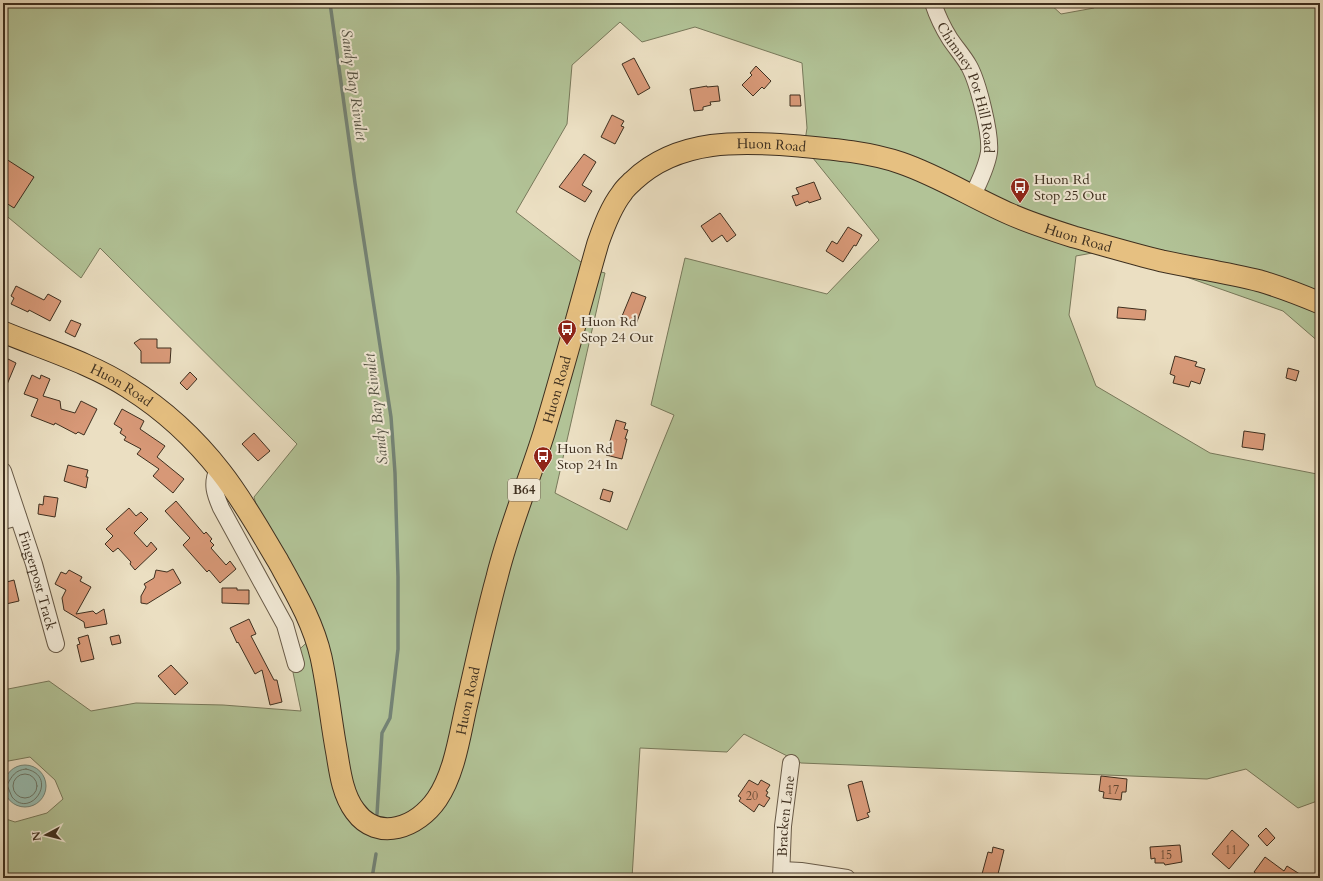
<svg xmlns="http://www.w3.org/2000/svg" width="1323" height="881" viewBox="0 0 1323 881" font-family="Cardo,serif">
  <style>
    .green { fill: #b2c397; stroke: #78795b; fill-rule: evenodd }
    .water { fill: #98bdb1; stroke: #748477 }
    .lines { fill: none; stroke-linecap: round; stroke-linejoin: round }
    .shore { stroke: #6b7668; stroke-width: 1 }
    .stream { stroke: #748477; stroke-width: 3.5 }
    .building { fill: #d89978; stroke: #3e2f1f }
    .minor-casing { stroke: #695b48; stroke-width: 18 }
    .major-casing { stroke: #3e2f1f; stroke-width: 23 }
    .minor { stroke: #f2ead7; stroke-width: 16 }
    .major { stroke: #e6c081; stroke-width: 21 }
    .labels { text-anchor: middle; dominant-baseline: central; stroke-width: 4; stroke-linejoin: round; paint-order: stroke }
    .number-label { font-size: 12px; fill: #644a35 }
    .shield { fill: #f2ead7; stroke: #746756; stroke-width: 1 }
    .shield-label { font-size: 13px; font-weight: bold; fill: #3e2f1f }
    .street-label { font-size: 14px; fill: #3e2f1f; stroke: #f2ead7 }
    .poi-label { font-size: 14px; fill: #3e2f1f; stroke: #f2ead7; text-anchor: start }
    .water-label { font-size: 15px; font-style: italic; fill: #545244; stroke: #f2ead7 }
  </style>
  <rect width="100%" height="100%" fill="#ebdfc2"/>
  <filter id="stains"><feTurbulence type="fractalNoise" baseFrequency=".005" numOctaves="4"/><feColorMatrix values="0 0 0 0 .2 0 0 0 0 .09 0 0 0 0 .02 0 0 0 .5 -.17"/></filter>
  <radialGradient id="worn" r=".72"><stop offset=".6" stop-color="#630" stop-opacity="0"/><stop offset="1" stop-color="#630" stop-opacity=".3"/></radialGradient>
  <path class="green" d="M3 3H1049L1061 14 1094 8 1099 3H1320V343L1283 311 1175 273 1114 249 1076 256 1069 315 1096 386 1210 453 1317 474 1320 472V800L1298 808 1246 769 1207 779 801 763 744 734 727 752 640 748 632 878H3V818L15 822 47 813 63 799 55 780 30 757 3 762V690L49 681 91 711 136 703 223 705 301 711 290 658 315 635 264 537 254 497 297 444 100 248 81 278 3 213ZM620 22 642 42 695 27 802 63 807 128 804 147 879 240 827 294 685 258 651 405 674 415 627 530 555 493 605 273 590 269 516 212 567 124 572 65Z"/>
  <circle class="water" cx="25" cy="786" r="21"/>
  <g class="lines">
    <g class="shore">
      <path d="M26 769C60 776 31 820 12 797 10 793 9 789 7 785 12 776 15 770 26 769Z"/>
      <circle cx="25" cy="786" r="12"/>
    </g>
    <g class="stream">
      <path d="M330 3 355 183 391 417 395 473 398 577V649L390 718 382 733 377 814"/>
      <path d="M372 878 376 854"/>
    </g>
  </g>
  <g class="building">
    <path d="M634 58 650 88 638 95 622 64Z"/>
    <path d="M756 66 771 81 764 89 762 87 753 96 742 85 752 75 750 73Z"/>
    <path d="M707 86V87L718 86 720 101 710 102 711 105 703 107V110L694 111 690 89Z"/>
    <path d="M790 95H800L801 106H790Z"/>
    <path d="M612 115 624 121 621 126 624 127 615 144 601 137Z"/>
    <path d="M584 154 596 162 582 185 592 191 585 202 559 187Z"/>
    <path d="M3 157 34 177 14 208 3 201Z"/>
    <path d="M814 182 821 199 809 203 808 201 796 206 792 196 799 194 796 188Z"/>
    <path d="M720 213 736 235 727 242 722 235 712 242 701 226Z"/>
    <path d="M848 227 862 235 856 246 854 245 843 262 826 251 832 241 837 244Z"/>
    <path d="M16 286 44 300 48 294 61 301 50 321 29 310 28 312 11 304 14 298 11 296Z"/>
    <path d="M632 292 646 297 635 327 620 321Z"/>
    <path d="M1118 307 1146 310 1145 320 1117 318Z"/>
    <path d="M71 320 81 324 75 337 65 332Z"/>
    <path d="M140 339H157V348H171L170 363H141V351L134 343Z"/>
    <path d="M1175 356 1197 362 1195 366 1205 369 1200 384 1191 381 1189 387 1173 383 1175 376 1170 374Z"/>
    <path d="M8 359 16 363 3 394V360L7 362Z"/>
    <path d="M1288 368 1299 371 1296 381 1286 378Z"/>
    <path d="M190 372 197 379 187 390 180 383Z"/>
    <path d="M32 375 40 379 41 375 50 379 43 396 60 401 61 409 75 413 81 401 97 409 84 435 78 432 76 434 55 423 54 425 31 416 38 399 24 394Z"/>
    <path d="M122 409 144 421 140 429 165 446 157 457 184 479 173 493 153 476 159 469 137 454 141 449 124 440 126 437 120 433 122 429 114 424Z"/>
    <path d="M616 420 626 423 624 429 628 430 625 439H627L622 459 606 455Z"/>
    <path d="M1244 431 1265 434 1263 450 1242 447Z"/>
    <path d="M254 433 270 451 258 461 242 444Z"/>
    <path d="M68 465 88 470 86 477H88L86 488 64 481Z"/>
    <path d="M603 489 613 492 610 502 600 499Z"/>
    <path d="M44 496 58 498 55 517 38 514 39 504 43 505Z"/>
    <path d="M176 501 204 534 206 532 212 539 210 541 214 545 211 548 226 565 230 561 236 569 220 583 209 570 207 572 183 545 190 538 165 511Z"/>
    <path d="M129 508 136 516 141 512 148 519 134 533 147 547 151 542 157 549 135 570 130 564 131 562 118 548 113 552 105 544 113 536 106 529Z"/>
    <path d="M173 569 181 583 147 604 141 603V596L146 587 144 584 154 578 156 570 167 572Z"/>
    <path d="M69 570 82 577 80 581 91 587 76 614 93 611 96 614 104 609 107 624 85 628 84 622 64 610 62 598 66 590 55 584 61 572 66 574Z"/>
    <path d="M14 580 19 601 6 604 3 593V583Z"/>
    <path d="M222 588H237V590H249V604L222 603Z"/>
    <path d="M249 619 256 634 251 636 274 680H277L282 702 270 705 262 670 255 674 238 642 237 643 230 628Z"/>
    <path d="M88 635 94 659 81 662 77 645 80 644 78 638Z"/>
    <path d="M119 635 121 643 112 645 110 637Z"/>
    <path d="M171 665 188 683 175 695 158 676Z"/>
    <path d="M1101 776 1127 779 1126 792H1122L1121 800 1103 798 1104 792 1099 791Z"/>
    <path d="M749 780 758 785 761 780 770 785 766 791 768 792 766 796 770 798 764 807 759 804 754 812 739 801 741 798 738 796Z"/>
    <path d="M862 781 870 812 867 813 869 817 857 821 848 785Z"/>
    <path d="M1266 828 1275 838 1267 846 1258 836Z"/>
    <path d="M1232 830 1249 845 1229 869 1212 854Z"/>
    <path d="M1180 845 1182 862 1165 865 1164 863H1155V858L1151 859 1150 847Z"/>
    <path d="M993 847 1004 850 997 878 982 874 988 852 992 853Z"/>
    <path d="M1265 857 1284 871 1287 866 1306 878H1262L1254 872Z"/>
  </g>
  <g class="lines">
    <g class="minor-casing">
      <g id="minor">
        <path id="s1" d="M933 3C937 15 943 28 950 39 956 48 964 57 969 66 978 82 991 134 989 152 987 167 979 182 973 195"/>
        <path d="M218 469C211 484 215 494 221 508L285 625 296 664"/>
        <path id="s2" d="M3 471 34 564 56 644"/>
        <path d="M3 521 18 517"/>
        <path d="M782 870 801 871 847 878"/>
        <path id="s3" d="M781 878 783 826 791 763"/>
      </g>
    </g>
    <g class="major-casing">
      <g id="major">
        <path id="s4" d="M3 332C44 349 93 364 129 388 164 410 196 440 221 472 243 500 260 531 278 561 295 592 313 622 321 657 328 689 331 722 337 754 340 773 343 795 355 811 378 843 418 827 437 799 456 771 460 731 468 699 477 658 486 617 497 577 509 528 529 481 544 433 563 370 580 306 598 243 604 226 611 207 622 193 625 188 629 185 633 181 678 138 742 141 799 146 833 149 869 152 901 163 939 176 973 198 1010 214 1030 223 1052 230 1074 237 1103 245 1133 254 1162 261 1195 268 1228 273 1260 281 1280 287 1301 295 1320 303"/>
      </g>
    </g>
    <use href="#minor" class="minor"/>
    <use href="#major" class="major"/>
  </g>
  <defs>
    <g id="bus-pin" transform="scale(1)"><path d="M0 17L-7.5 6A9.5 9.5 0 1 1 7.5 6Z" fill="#8f2418" stroke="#f2ead7"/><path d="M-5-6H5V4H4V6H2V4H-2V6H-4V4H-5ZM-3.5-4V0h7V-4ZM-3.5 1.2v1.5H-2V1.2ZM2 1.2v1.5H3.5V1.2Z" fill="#fff"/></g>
  </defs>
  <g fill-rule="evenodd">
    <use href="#bus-pin" x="1020" y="187"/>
    <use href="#bus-pin" x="567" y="329"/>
    <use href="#bus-pin" x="543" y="456"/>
  </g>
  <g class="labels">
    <g class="number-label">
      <text x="1113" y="790">17</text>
      <text x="752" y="796">20</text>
      <text x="1231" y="850">11</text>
      <text x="1166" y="855">15</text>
    </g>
    <rect class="shield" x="508" y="479" width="32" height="22" rx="3"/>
    <g class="shield-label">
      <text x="524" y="490">B64</text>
    </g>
    <g class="street-label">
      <text stroke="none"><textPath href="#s1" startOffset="92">Chimney Pot Hill Road</textPath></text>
      <text stroke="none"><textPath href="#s4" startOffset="1531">Huon Road</textPath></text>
      <text stroke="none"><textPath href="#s4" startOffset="1855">Huon Road</textPath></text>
      <text stroke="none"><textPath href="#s4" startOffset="130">Huon Road</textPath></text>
      <text stroke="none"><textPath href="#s4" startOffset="1159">Huon Road</textPath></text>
      <text stroke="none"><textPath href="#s2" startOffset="115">Fingerpost Track</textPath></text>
      <text stroke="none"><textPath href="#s4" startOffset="835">Huon Road</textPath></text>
      <text stroke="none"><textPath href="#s3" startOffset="62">Bracken Lane</textPath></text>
    </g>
    <g class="poi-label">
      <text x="1034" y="179">Huon Rd<tspan x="1034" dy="16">Stop 25 Out</tspan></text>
      <text x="581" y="321">Huon Rd<tspan x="581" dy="16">Stop 24 Out</tspan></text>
      <text x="557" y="448">Huon Rd<tspan x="557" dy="16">Stop 24 In</tspan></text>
    </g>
    <g class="water-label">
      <text transform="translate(354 85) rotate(82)">Sandy Bay Rivulet</text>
      <text transform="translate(376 409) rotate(-97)">Sandy Bay Rivulet</text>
    </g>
  </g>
  <rect width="1323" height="881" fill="none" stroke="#ebdfc2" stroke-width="16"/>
  <rect x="4" y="4" width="1315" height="873" fill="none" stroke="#3e2f1f" stroke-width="2"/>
  <rect x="8" y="8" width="1307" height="865" fill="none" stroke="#3e2f1f"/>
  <g transform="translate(46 835) rotate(263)" stroke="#f2ead7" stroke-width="3" paint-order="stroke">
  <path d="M0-3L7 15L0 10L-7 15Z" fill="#3e2f1f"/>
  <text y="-6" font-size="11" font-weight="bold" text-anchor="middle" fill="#3e2f1f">N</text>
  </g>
  <rect width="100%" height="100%" filter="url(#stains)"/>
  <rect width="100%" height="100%" fill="url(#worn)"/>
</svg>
